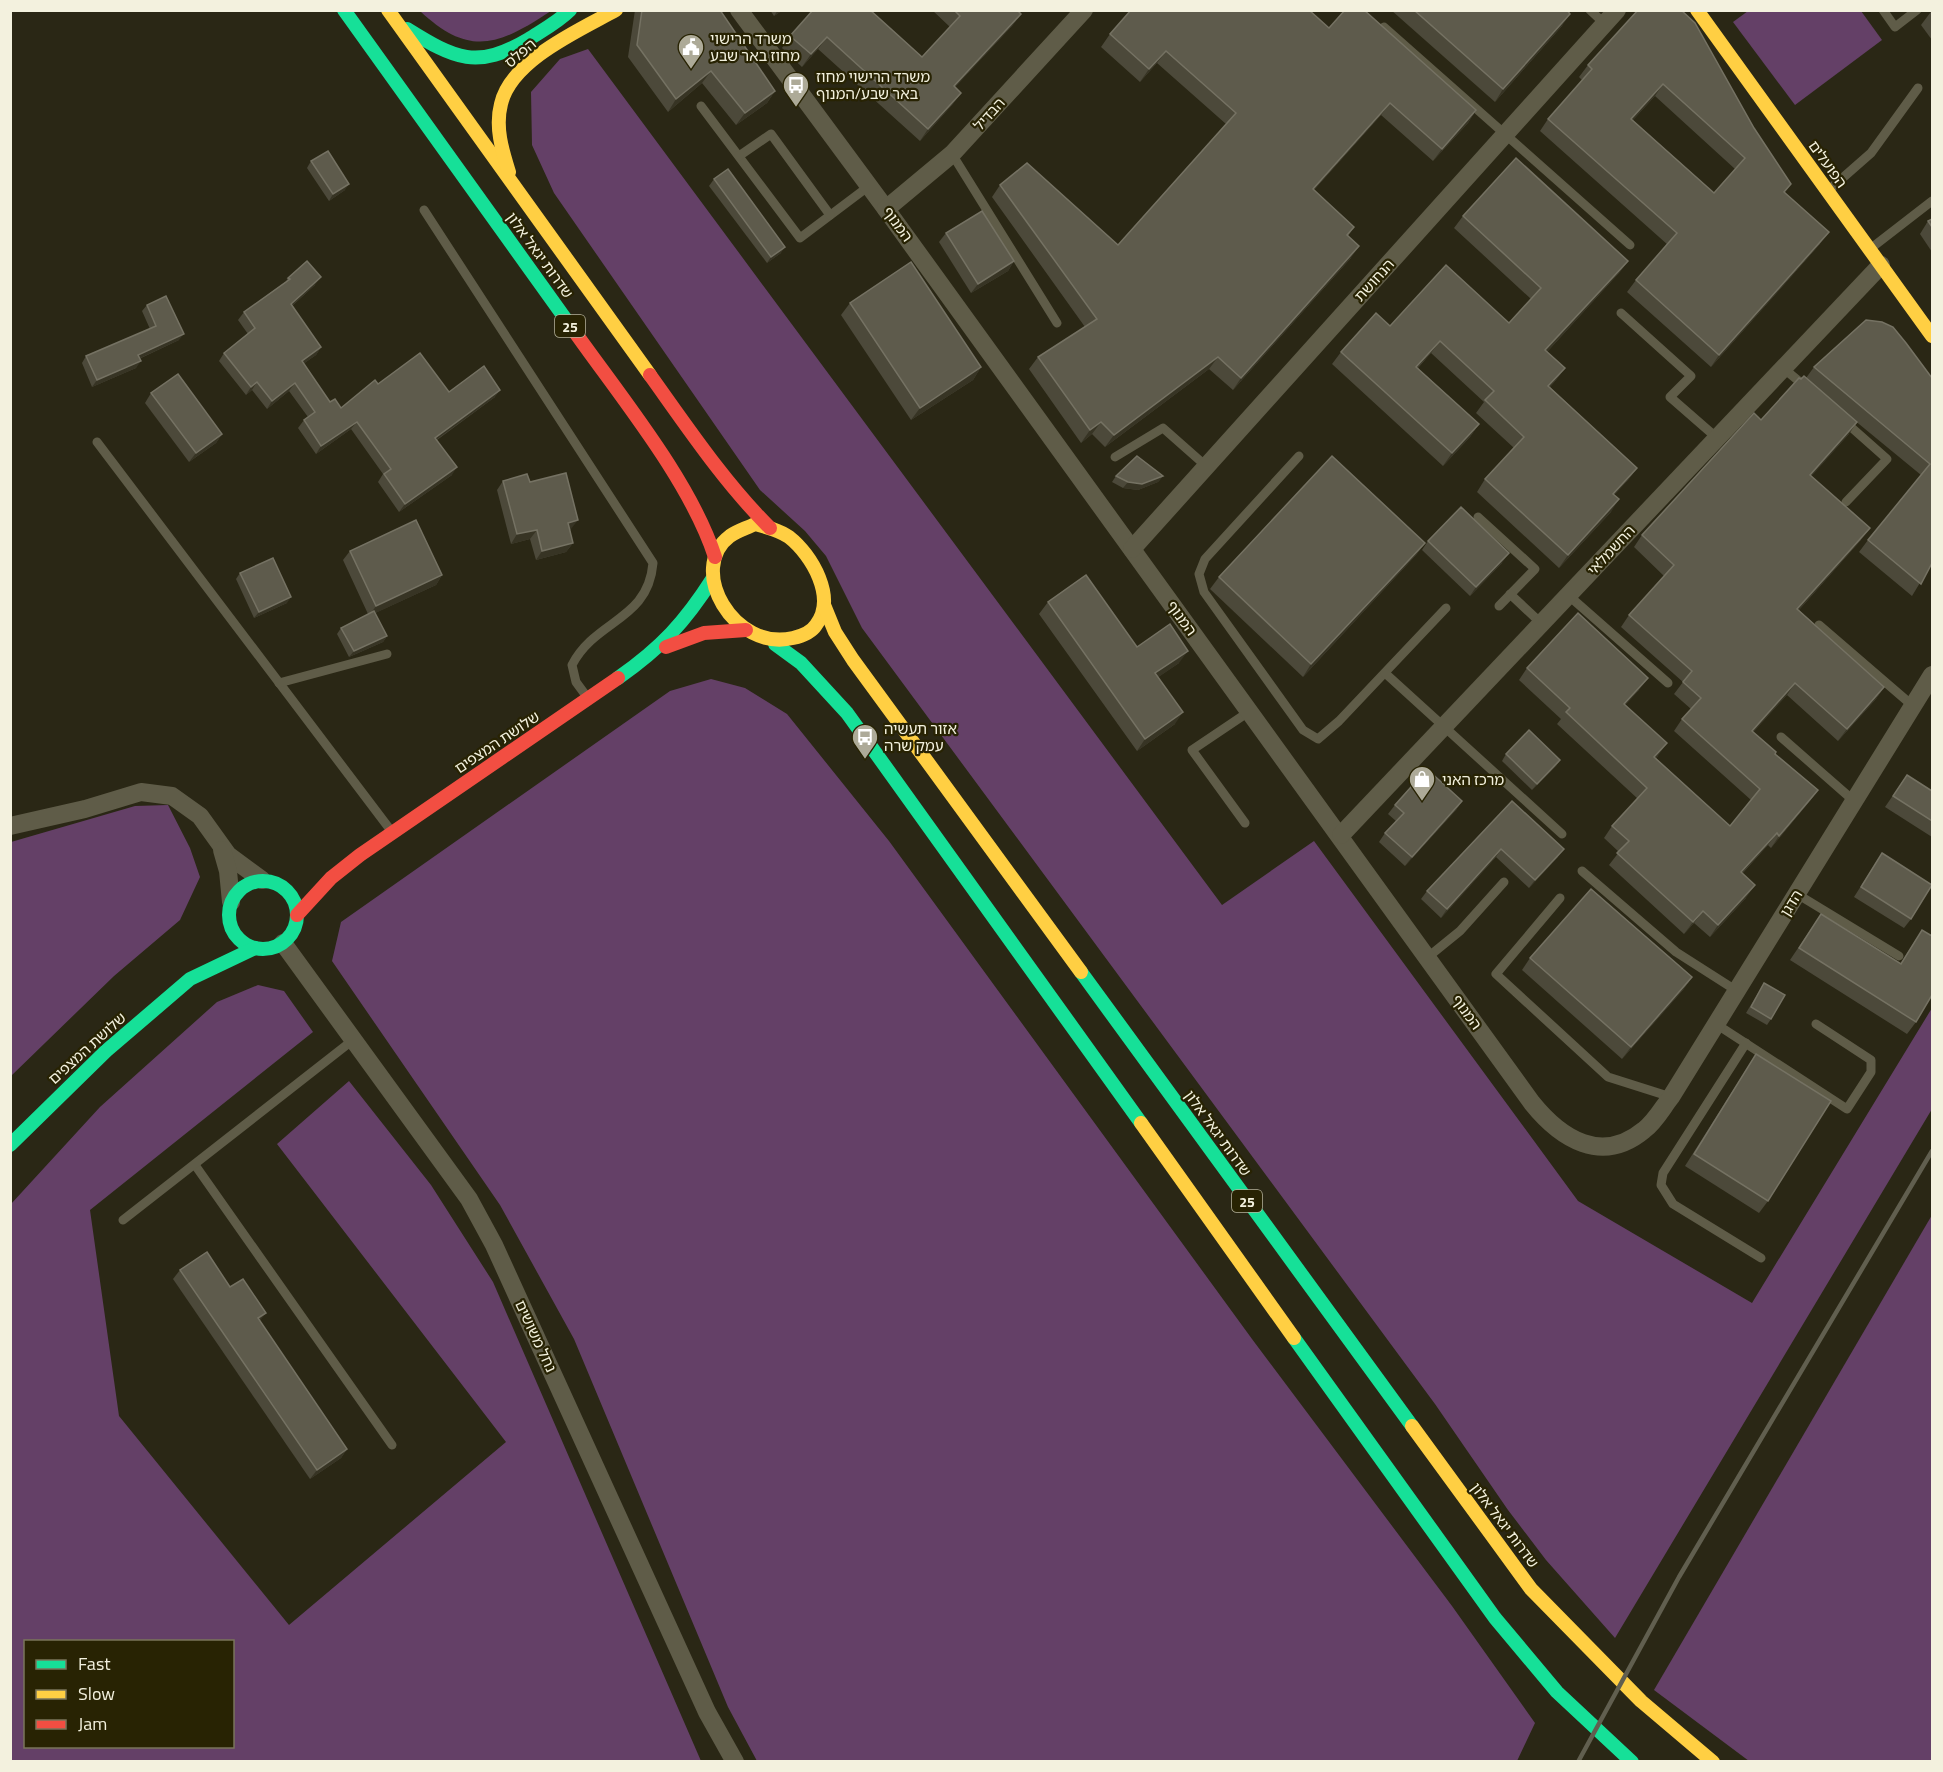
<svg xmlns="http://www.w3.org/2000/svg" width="1943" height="1772" viewBox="0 0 1943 1772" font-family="'Titillium Web','Noto Sans Hebrew',sans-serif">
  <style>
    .green { fill: #644067; fill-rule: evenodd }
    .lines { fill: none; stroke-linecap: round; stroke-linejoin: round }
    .lane { stroke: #5f5c48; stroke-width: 9 }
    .street { stroke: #5f5c48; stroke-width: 18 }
    .fast { stroke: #16e098; stroke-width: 14 }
    .slow { stroke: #ffcf43; stroke-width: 14 }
    .jam { stroke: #f24e42; stroke-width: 14 }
    .rail { stroke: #615f4f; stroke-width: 4.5 }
    .wall { fill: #4c493a; fill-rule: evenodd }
    .shaded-wall { fill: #373424 }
    .building { fill: #5e5b4c; stroke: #757263; stroke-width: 1.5; fill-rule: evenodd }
    .labels { text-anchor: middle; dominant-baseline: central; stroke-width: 4.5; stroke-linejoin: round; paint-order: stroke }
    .shield { fill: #282303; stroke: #b6b39c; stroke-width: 1.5 }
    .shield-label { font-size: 14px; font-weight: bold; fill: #f3f1de }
    .poi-label { font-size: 15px; fill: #f3f1de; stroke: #282303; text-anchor: start }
    .street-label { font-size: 15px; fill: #f3f1de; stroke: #282303 }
  </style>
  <rect width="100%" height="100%" fill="#2a2715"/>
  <g class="green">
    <path d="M420 11H551C499 45 470 58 420 11Z"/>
    <path d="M1748 11H1861L1882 40 1795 105 1733 22Z"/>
    <path d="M588 49 1222 905 1314 841 1578 1201 1752 1303 1932 1008V1109L1615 1638 1546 1560 1508 1510 1435 1404 862 628 826 556 805 531 760 490 554 193 532 145 531 92 560 59Z"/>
    <path d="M711 679 745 688 787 714 889 841 1252 1339 1452 1606 1535 1723 1517 1761H757L728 1707 574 1339 500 1205 332 961 341 922 670 691Z"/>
    <path d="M168 805 190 848 200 877 180 920 114 976 11 1076V842L135 806Z"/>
    <path d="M258 985 284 991 313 1032 90 1210 119 1416 289 1625 506 1442 277 1144 349 1081 431 1185 493 1282 701 1761H11V1204L100 1107 217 1002ZM26 1642H232V1746H26Z"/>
    <path d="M1932 1215V1761H1749L1654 1690Z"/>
  </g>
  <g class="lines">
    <g class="lane">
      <path d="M1590 10 1605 24"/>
      <path d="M1883 10 1895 27 1917 10"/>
      <path d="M1384 27 1630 245"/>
      <path d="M701 106 800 238 869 186"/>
      <path d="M952 154 1057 323"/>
      <path d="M739 156 771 134 830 215"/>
      <path d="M1830 189 1871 153 1918 88"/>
      <path d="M424 210 653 563C648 621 596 619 572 665L576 682 587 697"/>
      <path d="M1870 249 1932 201"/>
      <path d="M1621 313 1691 376 1670 397 1717 438"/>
      <path d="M1783 368 1806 387"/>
      <path d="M1843 420 1887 459 1846 502"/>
      <path d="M97 442 392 832"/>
      <path d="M1299 456 1205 559 1199 574 1204 592 1303 730 1318 739 1339 721 1446 608"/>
      <path d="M1115 457 1163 428 1206 466"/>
      <path d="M1478 517 1535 569 1499 606"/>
      <path d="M1510 594 1541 623"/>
      <path d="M1568 595 1668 683"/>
      <path d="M1819 625 1913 706"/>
      <path d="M1385 673 1562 834"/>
      <path d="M279 683 387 654"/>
      <path d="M1781 737 1854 801"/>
      <path d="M1245 823 1192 750 1250 711"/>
      <path d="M1582 871 1676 952 1737 991"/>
      <path d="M1797 894 1899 956"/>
      <path d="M1560 898 1496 974 1608 1077 1671 1097"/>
      <path d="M1428 957 1460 931 1504 882"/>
      <path d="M1716 1024 1847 1109 1871 1072V1060L1816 1024"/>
      <path d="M1746 1043 1663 1173 1661 1185 1673 1204 1761 1258"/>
      <path d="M195 1165 392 1445"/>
      <path d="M123 1220 353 1040"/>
    </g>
    <g class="street">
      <path d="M739 10 886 209 1532 1103C1561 1139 1602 1165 1644 1130 1655 1122 1663 1107 1671 1097L1932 675"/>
      <path d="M886 209 952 154 1084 10"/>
      <path d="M1132 549 1617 10"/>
      <path d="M10 826 85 809 141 792 172 796 200 816 228 855 262 880"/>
      <path d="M1341 835 1881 265"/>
      <path d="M222 850 228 871 231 902"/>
      <path d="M283 943 469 1199 494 1245 707 1712 735 1762"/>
    </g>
    <g class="fast">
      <path d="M344 10 572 328"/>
      <path d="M407 29C455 59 477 70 529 39 543 30 558 22 570 10"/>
      <path d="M775 644 801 663 847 713 1141 1123"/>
      <path d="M618 678C661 648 685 622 713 578"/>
      <circle cx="263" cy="915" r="34"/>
      <path d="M1081 972 1412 1426"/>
      <path d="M10 1145 106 1051 190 979 255 948"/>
      <path d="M1294 1338 1495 1618 1557 1692 1632 1762"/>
    </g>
    <g class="slow">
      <path d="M388 10 650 375"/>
      <path d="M1697 10 1932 336"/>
      <path d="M509 172C502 150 495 127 501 104 511 60 580 30 616 10"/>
      <path d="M755 524C767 527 779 530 789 537 812 555 837 598 816 625 811 633 802 636 793 638 734 652 686 569 730 536 737 531 747 528 755 524Z"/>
      <path d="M824 605 835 632 853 660 1081 972"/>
      <path d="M1141 1123 1294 1338"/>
      <path d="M1412 1426 1531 1589 1641 1701 1713 1762"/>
    </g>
    <g class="jam">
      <path d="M572 328C619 395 690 480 715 557"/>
      <path d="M650 375C688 428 724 482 770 528"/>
      <path d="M666 647 704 633 746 630"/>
      <path d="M297 915 331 878 360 855 618 678"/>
    </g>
    <path class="rail" d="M1578 1762 1679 1577 1932 1151"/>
  </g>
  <g class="wall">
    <path d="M635 10H720L775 91 767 103 736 125 702 83 668 112 628 57Z"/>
    <path d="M770 10H783L774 16Z"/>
    <path d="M813 10 922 57 950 27 932 10H1017L1021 14 1012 26 955 87 961 93 952 105 920 141 818 49 802 67 782 48 790 36Z"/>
    <path d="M1391 10H1567L1562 26 1495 102Z"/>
    <path d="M1638 10 1785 192 1820 244 1711 367 1627 292 1636 280 1668 245 1540 131 1548 119 1582 80 1579 77 1588 65ZM1655 96 1735 169 1714 193 1633 120Z"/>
    <path d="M1932 11V40L1921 25 1930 13Z"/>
    <path d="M1329 28 1476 110 1468 123 1433 161 1381 115 1314 190 1354 227 1348 236 1351 258 1233 390 1209 369 1105 447 1092 434 1081 443 1029 369 1038 357 1085 327 992 197 1000 185 1118 245 1226 124 1157 63 1140 82 1101 47 1110 34Z"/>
    <path d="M311 161 345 190 329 201 307 168Z"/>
    <path d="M714 179 781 253 767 263 709 186Z"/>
    <path d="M1463 216 1628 261 1619 273 1547 352 1565 368 1556 380 1550 387 1637 468 1628 480 1614 495 1611 512 1559 568 1477 492 1485 479 1514 448 1476 413 1484 402 1431 353 1418 368 1479 424 1470 437 1443 466 1332 364 1341 352 1390 326 1509 323 1531 299 1454 228Z"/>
    <path d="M1932 219V252L1920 234 1928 221Z"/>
    <path d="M946 233 1014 261 1008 271 971 293 939 242Z"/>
    <path d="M288 278 315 285 292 306 321 347 316 355 303 364 330 402 341 408 378 384 495 397 437 440 452 475 399 512 378 482 383 474 351 429 316 454 298 428 304 420 308 417 289 391 267 409 252 390 246 395 219 361 224 353 248 334 238 320 244 312 285 283Z"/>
    <path d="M850 303 981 367 973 380 911 420 841 315Z"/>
    <path d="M147 305 179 340 139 359 136 368 92 387 82 363 86 356 150 329 142 311Z"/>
    <path d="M1814 367 1932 378V563L1912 596 1859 552 1868 540 1921 475 1848 415 1849 434 1811 476 1861 540 1799 610 1884 687 1876 699 1838 741 1787 695 1753 732 1775 754 1818 790 1809 802 1771 848 1768 845 1742 874 1746 898 1710 937 1694 923 1684 934 1609 865 1619 852 1604 838 1612 826 1638 799 1557 724 1561 719 1519 680 1527 668 1639 690 1625 705 1658 756 1656 758 1730 826 1751 800 1674 731 1682 719 1691 709 1674 694 1683 682 1621 627 1629 615 1664 576 1634 547 1642 535 1761 420 1801 379 1806 378Z"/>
    <path d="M151 393 222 434 216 443 189 462 145 403Z"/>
    <path d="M1116 476H1163L1158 482 1138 490 1123 488 1112 482Z"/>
    <path d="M503 481 530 482 571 529 570 530 573 543 566 552 536 560 530 539 511 544 497 490Z"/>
    <path d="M1428 541 1502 563 1470 596 1422 550Z"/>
    <path d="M1425 543 1416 555 1303 677 1210 589 1219 577Z"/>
    <path d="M350 551 442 575 436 585 375 613 387 636 383 642 349 657 337 634 341 628 368 614 343 560Z"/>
    <path d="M240 573 287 603 254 618 236 579Z"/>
    <path d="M1048 602 1137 647 1179 663 1158 677 1175 724 1137 751 1039 614Z"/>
    <path d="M1506 754 1560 760 1556 766 1532 790 1502 761Z"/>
    <path d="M1907 775 1932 791V837L1885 807Z"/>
    <path d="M1462 801 1456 810 1405 866 1379 842 1385 833 1396 821 1388 814 1395 805Z"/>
    <path d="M1512 801 1558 857 1529 888 1496 857 1441 918 1421 899 1427 891Z"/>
    <path d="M1882 853 1911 919 1904 928 1854 897Z"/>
    <path d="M1821 914 1900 964 1922 930 1916 1022 1907 1034 1790 960Z"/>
    <path d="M1530 958 1692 977 1683 990 1622 1059 1522 970Z"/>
    <path d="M1764 983 1771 1019 1767 1025 1746 1013Z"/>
    <path d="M1756 1054 1768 1201 1759 1213 1685 1166Z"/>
    <path d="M180 1270 230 1287 260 1321 347 1449 341 1458 310 1479 173 1279Z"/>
  </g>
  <g class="shaded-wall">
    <path d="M778 10H783L774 16Z"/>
    <path d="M1021 14 1012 26 945 98 954 86Z"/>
    <path d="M1570 14 1562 26 1495 102 1503 89Z"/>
    <path d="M827 37 818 49 802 67 811 54Z"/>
    <path d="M1166 51 1157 63 1140 82 1149 69Z"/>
    <path d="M711 71 702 83 668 112 676 99Z"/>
    <path d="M1663 84 1655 96 1623 131 1631 119Z"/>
    <path d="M775 91 767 103 736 125 745 113Z"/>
    <path d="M961 93 952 105 920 141 928 129Z"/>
    <path d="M1390 103 1381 115 1304 201 1313 189Z"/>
    <path d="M1476 110 1468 123 1433 161 1442 149Z"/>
    <path d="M349 184 345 190 329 201 333 194Z"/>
    <path d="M1829 232 1820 244 1711 367 1719 355Z"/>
    <path d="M1359 246 1351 258 1233 390 1241 378Z"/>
    <path d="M785 247 781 253 767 263 771 257Z"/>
    <path d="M1014 261 1008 271 971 293 978 284Z"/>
    <path d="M1628 261 1619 273 1537 363 1545 350Z"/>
    <path d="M321 277 315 285 285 312 291 304Z"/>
    <path d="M184 334 179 340 134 361 138 355Z"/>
    <path d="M1440 341 1431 353 1407 379 1416 367Z"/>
    <path d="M321 347 316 355 296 369 302 361Z"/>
    <path d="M1218 357 1209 369 1105 447 1114 435Z"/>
    <path d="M141 361 136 368 92 387 97 380Z"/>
    <path d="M981 367 973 380 911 420 920 408Z"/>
    <path d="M1565 368 1556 380 1540 398 1548 386Z"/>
    <path d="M257 382 252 390 246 395 251 387Z"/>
    <path d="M295 383 289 391 267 409 272 401Z"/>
    <path d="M500 390 495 397 429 445 435 438Z"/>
    <path d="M357 422 351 429 316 454 321 446Z"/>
    <path d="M1101 422 1092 434 1081 443 1090 430Z"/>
    <path d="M1857 422 1849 434 1802 487 1810 475Z"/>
    <path d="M1479 424 1470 437 1443 466 1452 453Z"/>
    <path d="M222 434 216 443 189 462 196 453Z"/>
    <path d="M457 467 452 475 399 512 405 504Z"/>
    <path d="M1637 468 1628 480 1604 506 1613 494Z"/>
    <path d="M1163 476 1158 482 1138 490 1123 488 1128 482Z"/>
    <path d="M1619 499 1611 512 1559 568 1568 555Z"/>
    <path d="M578 520 571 529 561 532 568 523Z"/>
    <path d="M1870 528 1861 540 1789 621 1797 609Z"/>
    <path d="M537 530 530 539 511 544 517 534Z"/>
    <path d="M573 543 566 552 536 560 542 551Z"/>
    <path d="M1425 543 1416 555 1303 677 1311 664Z"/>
    <path d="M1509 553 1502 563 1470 596 1476 587Z"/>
    <path d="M442 575 436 585 369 616 376 606Z"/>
    <path d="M291 597 287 603 254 618 259 612Z"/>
    <path d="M387 636 383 642 349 657 354 651Z"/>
    <path d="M1188 651 1179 663 1147 685 1155 673Z"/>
    <path d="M1648 678 1639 690 1615 716 1624 704Z"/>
    <path d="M1795 683 1787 695 1744 743 1752 731Z"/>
    <path d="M1884 687 1876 699 1838 741 1847 729Z"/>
    <path d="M1183 712 1175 724 1137 751 1145 739Z"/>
    <path d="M1667 743 1658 756 1646 769 1654 757Z"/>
    <path d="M1560 760 1556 766 1532 790 1537 784Z"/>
    <path d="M1818 790 1809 802 1771 848 1779 836Z"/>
    <path d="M1462 801 1456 810 1405 866 1412 857Z"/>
    <path d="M1777 833 1768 845 1732 884 1741 872Z"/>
    <path d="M1501 849 1496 857 1441 918 1447 909Z"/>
    <path d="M1564 849 1558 857 1529 888 1535 880Z"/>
    <path d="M1755 885 1746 898 1710 937 1718 925Z"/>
    <path d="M1703 911 1694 923 1684 934 1693 922Z"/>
    <path d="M1692 977 1683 990 1622 1059 1631 1047Z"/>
    <path d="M266 1313 259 1322 258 1318Z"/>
    <path d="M347 1449 341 1458 310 1479 317 1470Z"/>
  </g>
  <g class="building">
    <path d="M642 10H720L775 91 745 113 711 71 676 99 637 45Z"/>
    <path d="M813 10H870L922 57 960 16 954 10H1017L1021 14 954 86 961 93 928 129 827 37 811 54 790 36Z"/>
    <path d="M1131 10H1309L1329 28 1345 10H1364L1476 110 1442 149 1390 103 1313 189 1354 227 1347 235 1359 246 1241 378 1218 357 1114 435 1101 422 1090 430 1038 357 1097 319 1000 185 1027 163 1118 245 1236 113 1166 51 1149 69 1110 34Z"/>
    <path d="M1414 10H1567L1570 14 1503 89Z"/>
    <path d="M1638 10H1681L1695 23 1754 128 1791 184 1784 192 1829 232 1719 355 1636 280 1677 233 1548 119 1592 69 1588 65ZM1663 84 1745 158 1714 193 1631 119Z"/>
    <path d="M328 151 349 184 333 194 311 161Z"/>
    <path d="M1516 158 1628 261 1545 350 1565 368 1548 386 1637 468 1613 494 1619 499 1568 555 1485 479 1524 437 1485 400 1494 391 1440 341 1416 367 1479 424 1452 453 1341 352 1376 313 1390 326 1446 265 1509 323 1541 288 1463 216Z"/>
    <path d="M728 169 785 247 771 257 714 179Z"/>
    <path d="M982 211 1014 261 978 284 946 233Z"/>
    <path d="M1932 219V227L1928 221Z"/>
    <path d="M307 261 321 277 291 304 321 347 302 361 330 402 335 399 341 408 375 380 378 384 420 353 449 392 484 366 500 390 435 438 457 467 405 504 384 474 391 469 357 422 321 446 304 420 315 412 295 383 272 401 257 382 251 387 224 353 255 328 244 312 290 279 288 278Z"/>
    <path d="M911 262 981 367 920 408 850 303Z"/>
    <path d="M166 296 184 334 138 355 141 361 97 380 86 356 156 326 147 305Z"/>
    <path d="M1866 320 1882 322 1893 327 1906 343 1932 378V563L1921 584 1868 540 1930 464 1814 367Z"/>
    <path d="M178 374 222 434 196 453 151 393Z"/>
    <path d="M1804 376 1857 422 1810 475 1870 528 1797 609 1884 687 1847 729 1795 683 1752 731 1776 752 1775 754 1818 790 1779 836 1777 833 1741 872 1755 885 1718 925 1703 911 1693 922 1617 853 1629 841 1612 826 1647 788 1566 712 1570 708 1527 668 1578 613 1648 678 1624 704 1667 743 1654 757 1730 826 1760 789 1682 719 1701 698 1683 682 1692 671 1629 615 1674 565 1642 535 1754 413 1761 420 1799 378 1801 379Z"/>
    <path d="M1137 456 1163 476 1142 484 1128 482 1116 476Z"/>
    <path d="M1332 456 1425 543 1311 664 1219 577Z"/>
    <path d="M566 473 578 520 568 523 573 543 542 551 537 530 517 534 503 481 527 474 530 482Z"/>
    <path d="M1461 507 1509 553 1476 587 1428 541Z"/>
    <path d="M416 520 442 575 376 606 350 551Z"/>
    <path d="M273 558 291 597 259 612 240 573Z"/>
    <path d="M1086 575 1137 647 1170 624 1188 651 1155 673 1183 712 1145 739 1048 602Z"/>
    <path d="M374 611 387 636 354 651 341 628Z"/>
    <path d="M1529 730 1560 760 1537 784 1506 754Z"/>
    <path d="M1427 769 1462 801 1412 857 1385 833 1404 813 1395 805Z"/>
    <path d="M1907 775 1932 791V821L1893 796Z"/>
    <path d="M1512 801 1564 849 1535 880 1501 849 1447 909 1427 891Z"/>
    <path d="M1882 853 1932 885 1911 919 1861 887Z"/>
    <path d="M1591 889 1692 977 1631 1047 1530 958Z"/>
    <path d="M1821 914 1901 964 1922 930 1932 936V995L1916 1022 1799 948Z"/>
    <path d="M1764 983 1785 995 1771 1019 1751 1007Z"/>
    <path d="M1756 1054 1831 1101 1768 1201 1694 1154Z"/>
    <path d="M207 1252 230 1287 243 1279 266 1313 258 1318 347 1449 317 1470 180 1270Z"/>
  </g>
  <defs>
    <g id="civic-pin" transform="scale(1.35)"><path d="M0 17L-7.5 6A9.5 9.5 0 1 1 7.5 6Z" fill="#adaa98" stroke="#282303"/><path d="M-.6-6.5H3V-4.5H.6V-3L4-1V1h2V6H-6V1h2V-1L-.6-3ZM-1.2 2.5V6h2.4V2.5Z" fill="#fff"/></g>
    <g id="bus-pin" transform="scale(1.35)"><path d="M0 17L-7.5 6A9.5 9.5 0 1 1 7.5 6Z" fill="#adaa98" stroke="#282303"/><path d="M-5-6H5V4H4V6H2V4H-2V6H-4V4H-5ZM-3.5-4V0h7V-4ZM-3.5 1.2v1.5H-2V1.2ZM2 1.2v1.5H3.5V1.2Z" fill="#fff"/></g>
    <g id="shop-pin" transform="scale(1.35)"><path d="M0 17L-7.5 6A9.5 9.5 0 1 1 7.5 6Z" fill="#adaa98" stroke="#282303"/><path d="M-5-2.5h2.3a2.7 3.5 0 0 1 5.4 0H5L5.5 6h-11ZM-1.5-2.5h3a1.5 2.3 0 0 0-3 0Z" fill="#fff"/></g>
  </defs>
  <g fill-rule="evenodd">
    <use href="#civic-pin" x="691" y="47"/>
    <use href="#bus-pin" x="796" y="85"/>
    <use href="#bus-pin" x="865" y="737"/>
    <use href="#shop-pin" x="1422" y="779"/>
  </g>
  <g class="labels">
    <g class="shield">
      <rect x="555" y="315" width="30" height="22" rx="4.5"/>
      <rect x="1232" y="1190" width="30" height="22" rx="4.5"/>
    </g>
    <g class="shield-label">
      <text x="570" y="326">25</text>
      <text x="1247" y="1201">25</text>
    </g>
    <g class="poi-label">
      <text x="710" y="38">משרד הרישוי<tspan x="710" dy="17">מחוז באר שבע</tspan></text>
      <text x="816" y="76">משרד הרישוי מחוז<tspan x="816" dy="17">באר שבע/המנוף</tspan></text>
      <text x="884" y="728">אזור תעשיה<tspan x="884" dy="17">עמק שרה</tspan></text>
      <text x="1442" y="779">מרכז האני</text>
    </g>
    <g class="street-label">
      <text transform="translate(520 53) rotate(-40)">הפלס</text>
      <text transform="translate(989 114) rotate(-48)">הבדיל</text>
      <text transform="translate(1828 164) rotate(54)">הפועלים</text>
      <text transform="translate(898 224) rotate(54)">המנוף</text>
      <text transform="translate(540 255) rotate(54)">שדרות יגאל אלון</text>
      <text transform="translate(1374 280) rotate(-48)">הנחושת</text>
      <text transform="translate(1611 550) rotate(-47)">החשמלאי</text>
      <text transform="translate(1182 618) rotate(54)">המנוף</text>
      <text transform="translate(497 742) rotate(-34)">שלושת המצפים</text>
      <text transform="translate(1791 903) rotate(-58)">הדגן</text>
      <text transform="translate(1467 1012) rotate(54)">המנוף</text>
      <text transform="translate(87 1048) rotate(-42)">שלושת המצפים</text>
      <text transform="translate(1218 1133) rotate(54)">שדרות יגאל אלון</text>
      <text transform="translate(536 1336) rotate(65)">נחל משושים</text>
      <text transform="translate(1505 1525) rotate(53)">שדרות יגאל אלון</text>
    </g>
  </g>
  <rect width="1943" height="1772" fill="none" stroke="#f3f1de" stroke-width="24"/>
  <rect x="24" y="1640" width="210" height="108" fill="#282303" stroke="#79755b" stroke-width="1.5"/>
  <rect x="36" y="1660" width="30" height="9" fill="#16e098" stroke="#79755b" stroke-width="1.5"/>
  <text x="78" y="1670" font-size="18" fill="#f3f1de">Fast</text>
  <rect x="36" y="1690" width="30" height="9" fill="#ffcf43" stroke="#79755b" stroke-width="1.5"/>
  <text x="78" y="1700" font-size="18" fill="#f3f1de">Slow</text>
  <rect x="36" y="1720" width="30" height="9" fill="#f24e42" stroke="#79755b" stroke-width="1.5"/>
  <text x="78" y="1730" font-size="18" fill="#f3f1de">Jam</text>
</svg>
